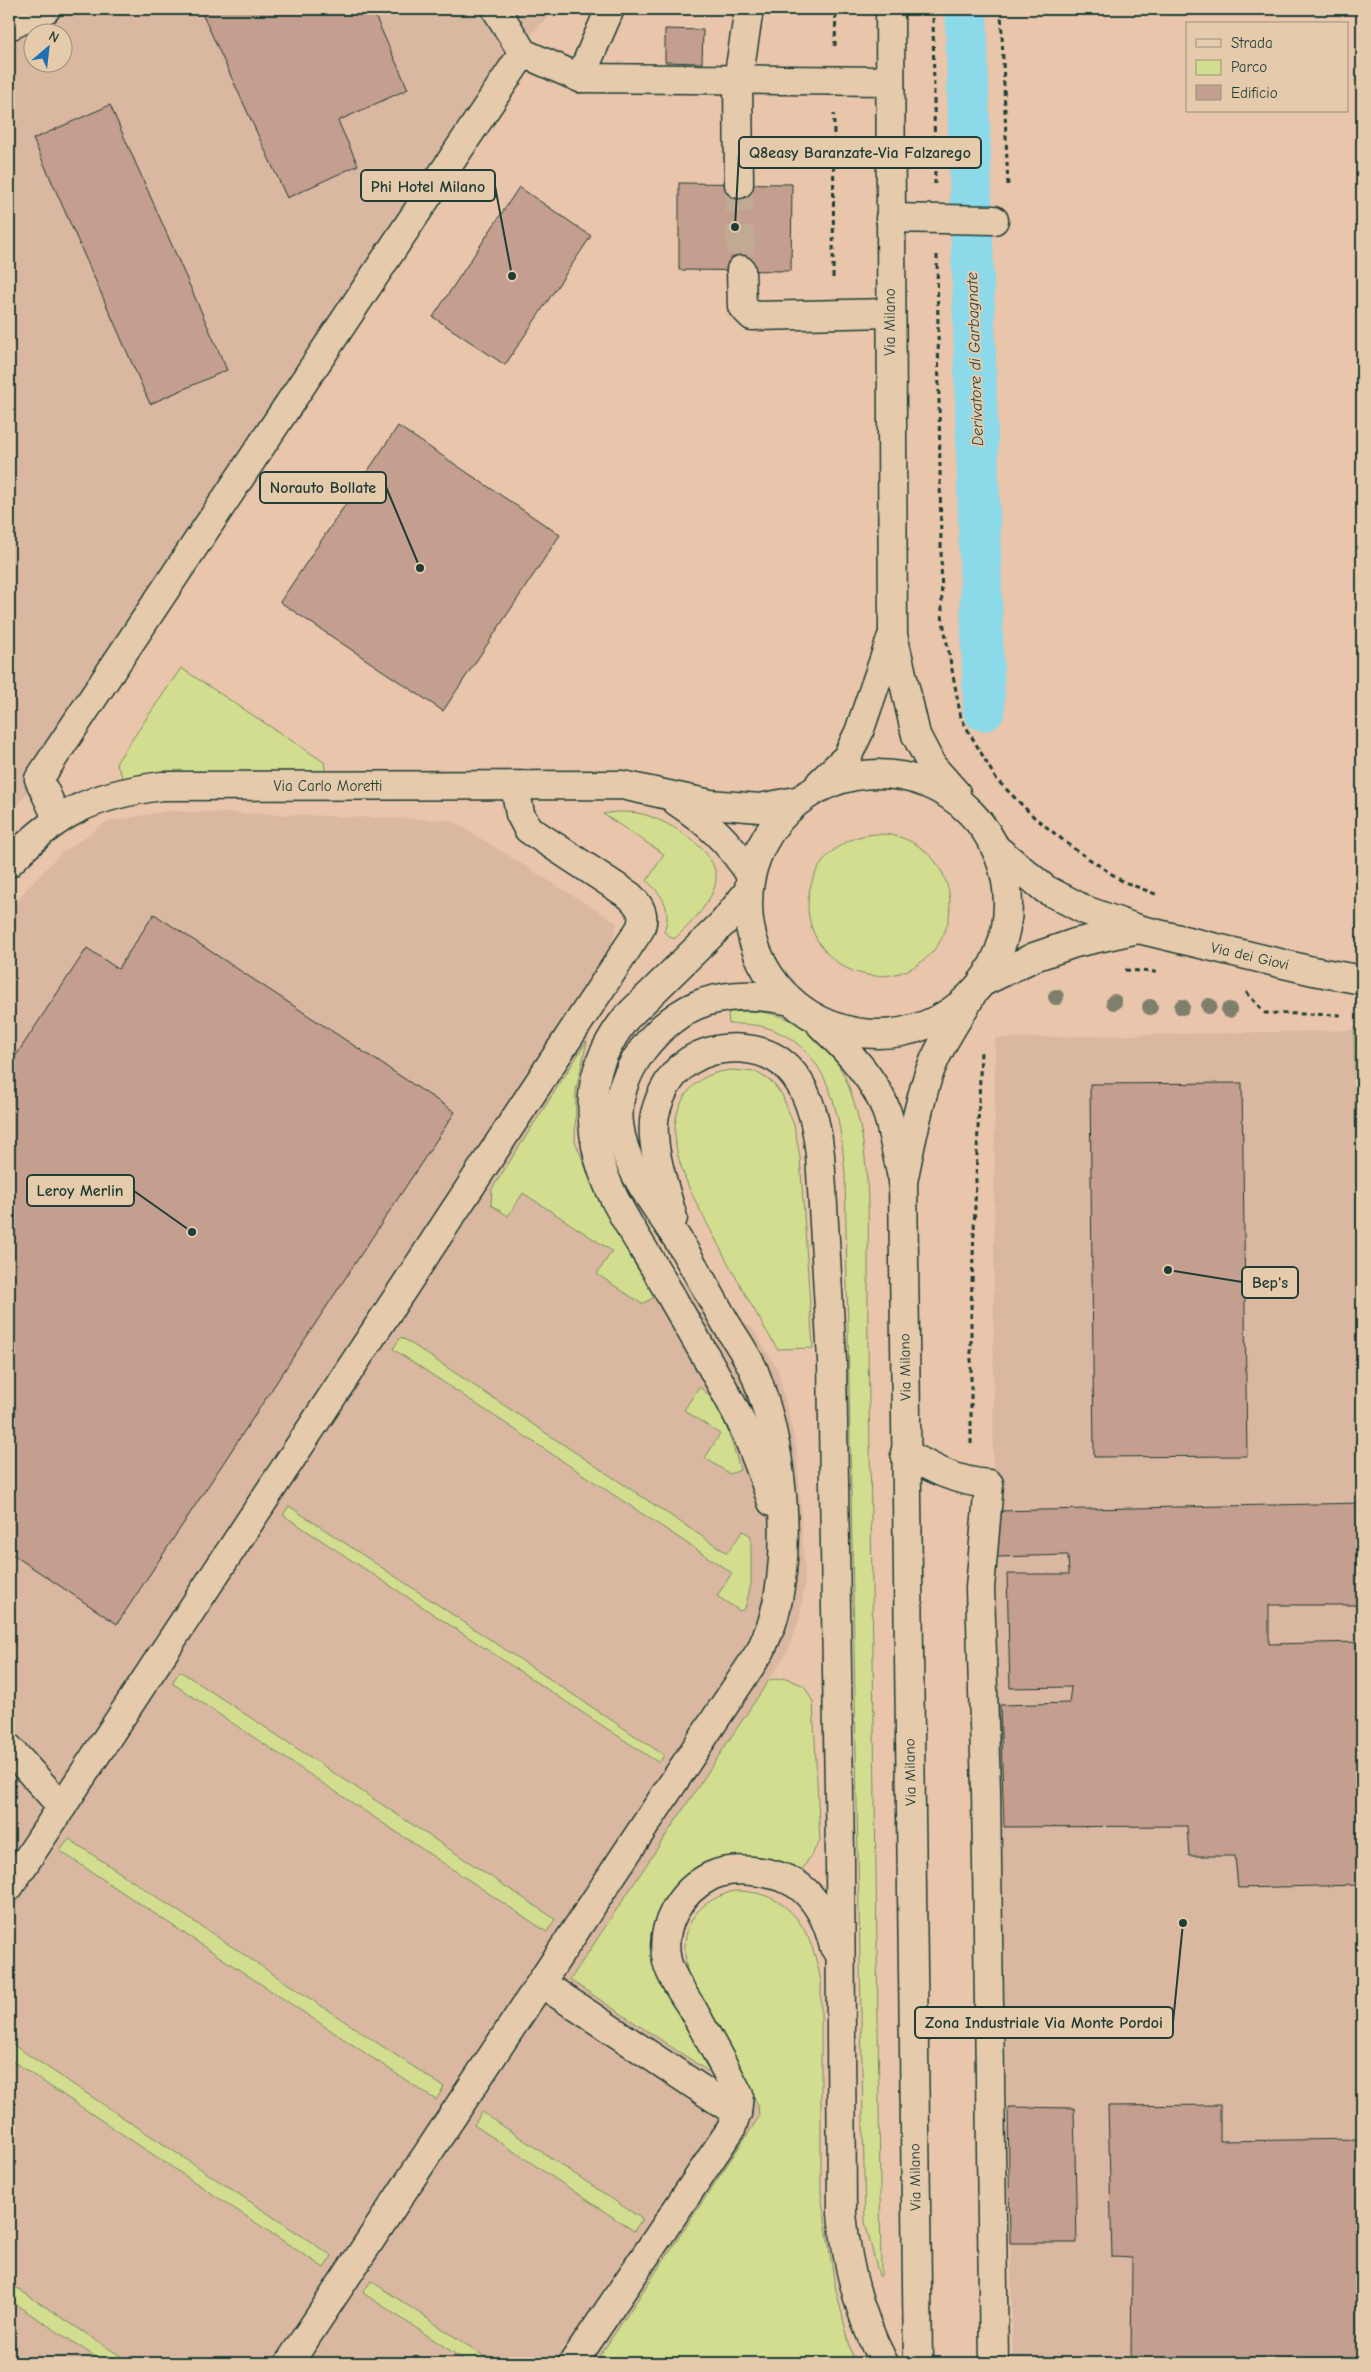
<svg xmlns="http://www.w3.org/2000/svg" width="1371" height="2372" viewBox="0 0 1371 2372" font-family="'Comic Neue',sans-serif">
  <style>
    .built { fill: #dab7a0; fill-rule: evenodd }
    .green { fill: #d2dd90; stroke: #788d62 }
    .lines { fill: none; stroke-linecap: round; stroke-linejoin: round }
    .canal { stroke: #8bd9e9; stroke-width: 42 }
    .building { fill: #c49e8e; stroke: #1f3d34 }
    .minor-tunnel { stroke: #c1aa93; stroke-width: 28; stroke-dasharray: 28 14; stroke-linecap: butt }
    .minor-casing { stroke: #1f3d34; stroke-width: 31 }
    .path { stroke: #1f3d34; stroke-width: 3; stroke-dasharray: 5 4; stroke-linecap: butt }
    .minor { stroke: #e5caac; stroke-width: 28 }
    .tree { fill: #7f7f6c }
    .labels { text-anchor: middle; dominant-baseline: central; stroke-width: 4; stroke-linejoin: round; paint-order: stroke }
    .street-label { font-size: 15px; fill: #1f3d34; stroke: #e5caac }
    .water-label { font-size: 16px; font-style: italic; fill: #24453d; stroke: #e5caac }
    .leader { fill: none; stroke: #1f3d34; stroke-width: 2 }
    .callout-dot { fill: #1f3d34; stroke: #e5caac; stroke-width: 2 }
    .callout { fill: #e5caac; stroke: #1f3d34; stroke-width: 2 }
    .callout-label { font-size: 16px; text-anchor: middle; font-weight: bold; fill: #1f3d34 }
  </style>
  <rect width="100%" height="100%" fill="#e9c5ab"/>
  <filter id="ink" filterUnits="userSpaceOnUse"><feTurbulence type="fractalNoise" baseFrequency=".02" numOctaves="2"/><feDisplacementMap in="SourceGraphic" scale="10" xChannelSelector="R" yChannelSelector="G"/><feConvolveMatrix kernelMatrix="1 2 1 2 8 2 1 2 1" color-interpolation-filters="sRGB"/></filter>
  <g filter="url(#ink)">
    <g class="built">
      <path d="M9 9H556L521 44 9 819ZM32 32H62V62H32Z"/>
      <path d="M166 811 451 820 617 923 576 1090 575 1141 593 1186 627 1245 753 1329 778 1370 797 1450 805 1580 800 1617 788 1651 570 1980 758 2105 759 2117 595 2363H9V915L23 893 60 854 107 822Z"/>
      <path d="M1362 1030V2363H1013L993 1484 995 1038Z"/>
    </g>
    <g class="green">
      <path d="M181 668 324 762 326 776 124 780 116 763Z"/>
      <path d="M616 812C626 812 637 812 646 815 671 823 718 850 716 880 714 900 689 926 674 939L664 932C672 910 664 896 647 881L664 854 603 814Z"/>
      <circle cx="879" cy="905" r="71"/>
      <path d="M747 1011C799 1012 833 1042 850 1090 872 1152 868 1218 868 1282 867 1338 869 1393 870 1449 874 1725 878 2001 881 2276H879L865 2222 845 1175C841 1119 832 1052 771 1029 758 1024 743 1024 729 1024L728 1012Z"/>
      <path d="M1354 1030H1362V1503H1361Z"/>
      <path d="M587 1041 576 1090 575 1141 593 1186 656 1296 642 1304 597 1274 612 1251 523 1193 508 1216 491 1205 492 1189Z"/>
      <path d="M731 1070 756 1072 772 1082 782 1095 794 1125 800 1157 813 1348 777 1349 776 1347C756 1313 736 1279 718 1244 697 1203 653 1136 688 1092 700 1077 713 1072 731 1070Z"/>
      <path d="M401 1337 727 1553 743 1531 751 1536V1584L745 1609 740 1611 717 1596 732 1573 393 1349Z"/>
      <path d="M699 1387C722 1402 733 1445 740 1470L730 1474 705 1458 720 1434 684 1410Z"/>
      <path d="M289 1506 664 1755 659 1763 283 1515Z"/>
      <path d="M180 1671 555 1919 547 1932 172 1683Z"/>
      <path d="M786 1678 804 1686 813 1702 820 1841 800 1873 782 1866 665 1904 711 2070 708 2071 570 1980 769 1680Z"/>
      <path d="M69 1839 444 2087 436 2100 60 1851Z"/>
      <path d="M734 1891C791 1890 812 1931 821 1982V2194L835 2286 854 2363H595L759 2117 758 2105 688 1975C679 1932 689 1904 734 1891Z"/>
      <path d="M9 2042 332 2256 324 2268 9 2059Z"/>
      <path d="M482 2112 642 2219 634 2231 474 2125Z"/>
      <path d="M371 2281 494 2363H469L363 2293Z"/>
      <path d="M9 2283 131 2363H105L9 2300Z"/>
    </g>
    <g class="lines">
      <path class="canal" d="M966 9 984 710"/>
    </g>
    <g class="building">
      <path d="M200 9H372L408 89 338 121 358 165 287 198Z"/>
      <path d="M665 29 703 30 702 63 665 62Z"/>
      <path d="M110 105 227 370 150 404 33 139Z"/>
      <path d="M679 183 792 184 791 271 679 270Z"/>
      <path d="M519 187 591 236 505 365 433 317Z"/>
      <path d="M398 426 560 535 443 711 280 602Z"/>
      <path d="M154 914 455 1112 117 1624 9 1552V1066L87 948 118 969Z"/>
      <path d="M1242 1083 1247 1456 1094 1457 1090 1084Z"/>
      <path d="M1362 1503V1605H1269V1644L1362 1642V1885L1238 1888 1235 1856H1189L1187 1826 1004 1827 1000 1705 1069 1703 1071 1687 1010 1688 1007 1574H1069L1068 1555 996 1557 998 1511Z"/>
      <path d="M1220 2105V2141L1362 2139V2357L1131 2361 1132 2258 1112 2257 1108 2106Z"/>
      <path d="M1008 2107 1074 2108 1077 2243H1010Z"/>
    </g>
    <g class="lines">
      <path class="minor-tunnel" d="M739 184 741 270"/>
      <g class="minor-casing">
        <g id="minor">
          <path d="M496 9 523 53 580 78 890 81"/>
          <path d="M890 9 893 635 916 735 932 766 956 793"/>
          <path d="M9 26 46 9"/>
          <path d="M580 78 610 9"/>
          <path d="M739 184 738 80 749 9"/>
          <path d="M890 218 994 220"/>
          <path d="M741 270 742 306 752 316 890 313"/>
          <circle cx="878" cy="904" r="130"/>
          <path d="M820 783 847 757 859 732 892 636"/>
          <path d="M676 801C709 823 728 841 750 874"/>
          <path d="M58 820 39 779 523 53"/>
          <path d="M998 850 1045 889 1085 910 1138 929 1313 971 1362 980"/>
          <path d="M9 863C57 812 93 795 162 786L622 785 710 804 760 808 796 801"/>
          <path d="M747 893 724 922 626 1018C594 1059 587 1094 596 1146 604 1192 636 1235 659 1275 685 1321 713 1367 737 1414 751 1442 762 1472 772 1502"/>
          <path d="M985 981 1034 957 1075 943 1138 929"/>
          <path d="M821 1025C846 1049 878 1082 888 1116 893 1134 897 1154 901 1173"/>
          <path d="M673 1218C665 1188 649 1145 655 1114 660 1094 671 1073 689 1061 717 1043 763 1043 788 1068 810 1090 817 1125 820 1155L832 1360 840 1856 842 2214C847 2264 860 2318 884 2363"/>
          <path d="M905 1453C935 1470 955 1481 989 1484L980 1588 986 1791 994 2363"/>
          <path d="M9 1748 62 1807"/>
          <path d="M9 1887 640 929C646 915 640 906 630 896L528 829 520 814 515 786"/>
          <path d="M541 1983 737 2113"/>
          <path d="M289 2363 761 1650C765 1640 770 1630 773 1620 794 1546 782 1442 754 1371 747 1355 736 1340 727 1325 711 1297 695 1268 678 1240 655 1204 624 1168 619 1124 613 1074 659 1017 705 1002 734 993 761 994 790 1001"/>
          <path d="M573 2363 731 2129 737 2113 739 2095C724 2066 708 2037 692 2008 683 1994 671 1977 667 1961 659 1927 680 1891 711 1876 736 1864 785 1872 805 1891 821 1906 829 1926 834 1947"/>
          <path d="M918 2363 903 1182C910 1146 917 1111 928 1076 938 1048 955 1023 970 998"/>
        </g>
      </g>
      <g class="path">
        <path d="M933 9 935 184"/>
        <path d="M1001 9 1008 187"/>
        <path d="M835 46 836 9"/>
        <path d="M937 255 942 616 961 718 996 779 1034 817 1073 848 1122 881 1158 895"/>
        <path d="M833 278 834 114"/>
        <path d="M1125 970 1156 972"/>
        <path d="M1246 992 1265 1013 1343 1015"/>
        <path d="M971 1444V1308L981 1051"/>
      </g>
      <use href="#minor" class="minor"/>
    </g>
    <g class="tree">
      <circle cx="1056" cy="997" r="8"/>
      <circle cx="1114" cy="1002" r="8"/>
      <circle cx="1209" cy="1006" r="8"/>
      <circle cx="1150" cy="1007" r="8"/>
      <circle cx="1182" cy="1007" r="8"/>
      <circle cx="1229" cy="1010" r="8"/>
    </g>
  </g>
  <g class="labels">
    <g class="street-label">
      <text transform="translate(890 322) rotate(-90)">Via Milano</text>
      <text x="328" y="786">Via Carlo Moretti</text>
      <text transform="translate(1250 956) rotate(13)">Via dei Giovi</text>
      <text transform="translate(905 1367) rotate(-91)">Via Milano</text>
      <text transform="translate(910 1772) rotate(-91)">Via Milano</text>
      <text transform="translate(915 2177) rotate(-91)">Via Milano</text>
    </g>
    <g class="water-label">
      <text transform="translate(975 359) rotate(-92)">Derivatore di Garbagnate</text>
    </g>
  </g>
  <path class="leader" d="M735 227L739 153M512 276L495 186M420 568L386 487M192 1232L134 1191M1168 1270L1242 1282M1183 1923L1173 2022"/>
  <g class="callout-dot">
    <circle cx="735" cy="227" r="5"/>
    <circle cx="512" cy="276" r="5"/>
    <circle cx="420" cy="568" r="5"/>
    <circle cx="192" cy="1232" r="5"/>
    <circle cx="1168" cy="1270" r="5"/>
    <circle cx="1183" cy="1923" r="5"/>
  </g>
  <g class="callout">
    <rect x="739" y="137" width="242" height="31" rx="5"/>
    <rect x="361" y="170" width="134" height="31" rx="5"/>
    <rect x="260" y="472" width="126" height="31" rx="5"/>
    <rect x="27" y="1175" width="107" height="31" rx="5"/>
    <rect x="1242" y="1267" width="56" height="31" rx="5"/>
    <rect x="915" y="2007" width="258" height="31" rx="5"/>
  </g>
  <g class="callout-label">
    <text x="860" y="158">Q8easy Baranzate-Via Falzarego</text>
    <text x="428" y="192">Phi Hotel Milano</text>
    <text x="323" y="493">Norauto Bollate</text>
    <text x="80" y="1196">Leroy Merlin</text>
    <text x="1270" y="1288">Bep's</text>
    <text x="1044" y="2028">Zona Industriale Via Monte Pordoi</text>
  </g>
  <rect width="1371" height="2372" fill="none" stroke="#e5caac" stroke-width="30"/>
  <rect x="15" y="15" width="1341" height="2342" fill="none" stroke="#1f3d34" stroke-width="2" filter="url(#ink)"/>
  <rect x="1186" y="22" width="162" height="90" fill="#e5caac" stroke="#96927c"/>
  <rect x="1196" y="39" width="25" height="8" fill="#e5caac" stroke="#96927c"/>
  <text x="1231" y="48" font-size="15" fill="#1f3d34">Strada</text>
  <rect x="1196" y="60" width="25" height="15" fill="#d2dd90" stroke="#96927c"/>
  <text x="1231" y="72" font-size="15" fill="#1f3d34">Parco</text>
  <rect x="1196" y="85" width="25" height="15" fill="#c49e8e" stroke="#96927c"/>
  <text x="1231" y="98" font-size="15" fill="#1f3d34">Edificio</text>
  <g transform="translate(48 48) rotate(28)"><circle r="24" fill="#e5caac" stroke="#96927c"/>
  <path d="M0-4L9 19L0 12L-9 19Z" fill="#1f6fb2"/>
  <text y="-8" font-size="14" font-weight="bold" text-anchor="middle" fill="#1f3d34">N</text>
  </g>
</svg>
